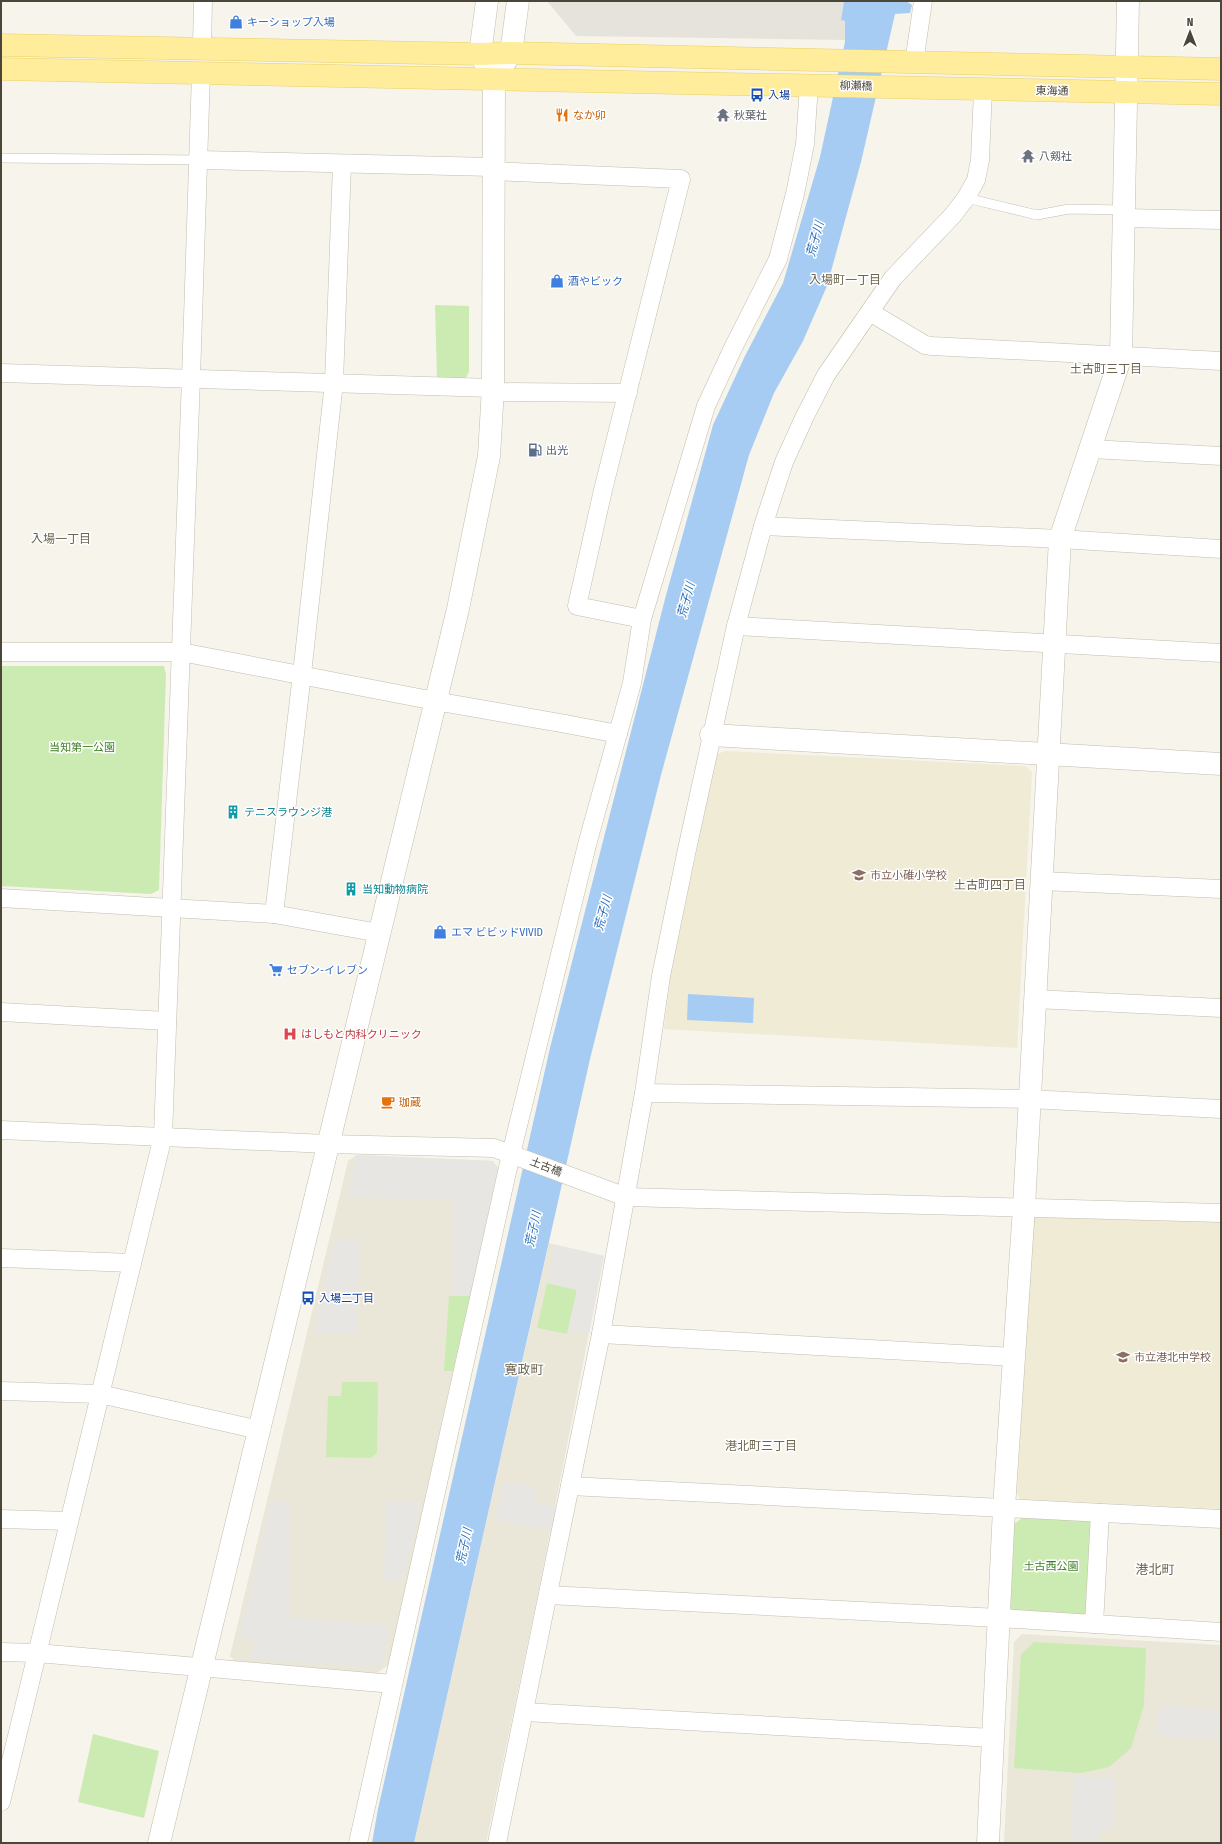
<svg xmlns="http://www.w3.org/2000/svg" width="1222" height="1844" viewBox="0 0 1222 1844" font-family="'Fira Sans Condensed','Noto Sans JP',sans-serif">
  <style>
    .residential { fill: #eae7d9 }
    .industrial { fill: #e6e3dc }
    .education { fill: #efebd5 }
    .green { fill: #ccebb3 }
    .parking { fill: #e8e6e3 }
    .water { fill: #a7ccf4 }
    .lines { fill: none; stroke-linecap: round; stroke-linejoin: round }
    .service-casing { stroke: #c2bdad; stroke-width: 10 }
    .minor-casing { stroke: #c2bdad; stroke-width: 19 }
    .tertiary-casing { stroke: #c2bdad; stroke-width: 23 }
    .primary-casing { stroke: #e9d067; stroke-width: 23 }
    .service { stroke: #fff; stroke-width: 9 }
    .minor { stroke: #fff; stroke-width: 18 }
    .tertiary { stroke: #fff; stroke-width: 22 }
    .primary { stroke: #ffed9b; stroke-width: 22 }
    .labels { text-anchor: middle; dominant-baseline: central; stroke-width: 3; stroke-linejoin: round; paint-order: stroke }
    .shop-label { font-size: 11px; fill: #366cbe; stroke: #fff; text-anchor: start }
    .street-label { font-size: 11px; fill: #4b4638; stroke: #fff }
    .transit-label { font-size: 11px; fill: #164399; stroke: #fff; text-anchor: start }
    .food-label { font-size: 11px; fill: #c56008; stroke: #fff; text-anchor: start }
    .worship-label { font-size: 11px; fill: #5b616d; stroke: #fff; text-anchor: start }
    .service-label { font-size: 11px; fill: #4e5e75; stroke: #fff; text-anchor: start }
    .park-label { font-size: 11px; fill: #408128; stroke: #fff }
    .culture-label { font-size: 11px; fill: #0d838f; stroke: #fff; text-anchor: start }
    .education-label { font-size: 11px; fill: #785e54; stroke: #fff; text-anchor: start }
    .health-label { font-size: 11px; fill: #be3a42; stroke: #fff; text-anchor: start }
    .water-label { font-size: 12px; font-style: italic; fill: #2c70bd; stroke: #fff }
    .neighbourhood-label { font-size: 12px; fill: #6e654f; stroke: #fff }
    .quarter-label { font-size: 13px; fill: #6e654f; stroke: #fff }
  </style>
  <rect width="100%" height="100%" fill="#f6f4eb"/>
  <g class="residential">
    <path d="M357 1155 493 1161 498 1168 388 1665 377 1673 235 1661 230 1656 348 1161Z"/>
    <path d="M549 1243 604 1256 538 1594 486 1843H414Z"/>
    <path d="M1022 1634 1221 1645V1843H1004L1014 1642Z"/>
  </g>
  <path class="industrial" d="M547 1H844L841 19 845 21V40L576 36Z"/>
  <g class="education">
    <path d="M726 751 1025 766 1032 772 1017 1048 664 1029 670 979 717 754Z"/>
    <path d="M1037 1216 1221 1221V1509L1020 1499 1017 1493 1032 1220Z"/>
  </g>
  <g class="green">
    <path d="M435 305 469 306V372L465 379 437 378Z"/>
    <path d="M1 666H164L166 674 159 890 151 894 1 886Z"/>
    <path d="M547 1283 577 1290 567 1334 537 1328Z"/>
    <path d="M449 1296H470L453 1371H444Z"/>
    <path d="M342 1382H378L377 1453 371 1458 326 1457 328 1396H341Z"/>
    <path d="M1022 1518 1089 1521 1092 1526 1090 1612 1083 1617 1018 1614 1010 1607 1014 1524Z"/>
    <path d="M1034 1642 1146 1648 1144 1705 1131 1748 1109 1767 1081 1773 1014 1768 1021 1654Z"/>
    <path d="M93 1734 159 1751 144 1818 78 1802Z"/>
  </g>
  <g class="parking">
    <path d="M357 1155 493 1161 498 1168 470 1296 452 1295 453 1199 348 1198Z"/>
    <path d="M337 1238 359 1239 358 1334H314L333 1242H337Z"/>
    <path d="M555 1245 604 1256 589 1334 568 1330 577 1290 547 1283Z"/>
    <path d="M503 1481 538 1488 535 1502 556 1507 551 1532 495 1520Z"/>
    <path d="M271 1501H290L289 1617 384 1625V1627L390 1628 383 1663 377 1667 251 1659 255 1642 238 1638Z"/>
    <path d="M386 1501 421 1502 403 1581 384 1580Z"/>
    <path d="M1159 1706 1221 1710V1740L1157 1736Z"/>
    <path d="M1074 1776 1116 1779 1114 1830 1099 1829 1098 1843H1070Z"/>
  </g>
  <g class="water">
    <path d="M844 1H906L912 5 910 13 895 14 861 162 827 286 803 341 774 393 749 455 661 775 590 1059 414 1843H372L378 1809 550 1048 665 599 713 425 745 356 783 283 820 157 845 42V21L841 20Z"/>
    <path d="M688 994 754 998 753 1023 687 1020Z"/>
  </g>
  <g class="lines">
    <g class="service-casing">
      <g id="service">
        <path d="M1 158 199 160"/>
        <path d="M966 198 1037 215 1069 209 1124 210"/>
      </g>
    </g>
    <g class="minor-casing">
      <g id="minor">
        <path d="M202 48 203 1"/>
        <path d="M914 63 923 1"/>
        <path d="M199 160 492 167"/>
        <path d="M493 171 681 179 603 490 577 606 642 619"/>
        <path d="M1124 218 1221 220"/>
        <path d="M870 312 925 345 932 346 1221 361"/>
        <path d="M1 373 493 388"/>
        <path d="M493 392 628 393"/>
        <path d="M1091 449 1221 456"/>
        <path d="M763 526 1060 539 1221 549"/>
        <path d="M736 626 1221 653"/>
        <path d="M1 652H181L435 701 566 724 618 734"/>
        <path d="M1042 881 1221 889"/>
        <path d="M1 898 274 914 379 933"/>
        <path d="M274 914 302 674 334 382 342 164"/>
        <path d="M1035 999 1221 1008"/>
        <path d="M1 1012 167 1021"/>
        <path d="M644 1093 1029 1099 1221 1109"/>
        <path d="M1 1130 328 1144 494 1148 626 1197 1221 1213"/>
        <path d="M1 1258 132 1263"/>
        <path d="M601 1334 1014 1357"/>
        <path d="M1 1391 100 1394 259 1430"/>
        <path d="M570 1486 1221 1519"/>
        <path d="M1 1519 69 1521"/>
        <path d="M548 1595 999 1618 1221 1632"/>
        <path d="M1094 1624 1100 1513"/>
        <path d="M1 1652 37 1653 393 1684"/>
        <path d="M524 1712 993 1738"/>
        <path d="M1 1802 163 1136 191 378 201 73"/>
        <path d="M358 1843 511 1154 588 841 632 683 642 619 706 406 733 348 778 259 795 194 805 144 809 85"/>
        <path d="M497 1843 601 1334 644 1093 661 976 686 854 736 626 763 526 784 462 805 416 826 375 893 278 953 215 966 198 976 180 980 160 983 90"/>
      </g>
    </g>
    <g class="tertiary-casing">
      <g id="tertiary">
        <path d="M501 68 511 53 518 1"/>
        <path d="M711 735 1221 764"/>
        <path d="M159 1843 458 609 489 456 493 388 494 79 480 54 487 1"/>
        <path d="M988 1843 1004 1508 1024 1207 1060 539 1121 356 1128 1"/>
      </g>
    </g>
    <g class="primary-casing">
      <g id="primary">
        <path d="M1 45 480 54 511 53 1221 69"/>
        <path d="M1 69 1221 94"/>
      </g>
    </g>
    <use href="#service" class="service"/>
    <use href="#minor" class="minor"/>
    <use href="#tertiary" class="tertiary"/>
    <use href="#primary" class="primary"/>
  </g>
  <defs>
    <g id="shop-bare" transform="scale(1.08)"><path d="M-5-2.5h2.3a2.7 3.5 0 0 1 5.4 0H5L5.5 6h-11ZM-1.5-2.5h3a1.5 2.3 0 0 0-3 0Z" fill="#3f7fe0" stroke="#fff" stroke-width="2.5" paint-order="stroke"/></g>
    <g id="bus-bare" transform="scale(1.08)"><path d="M-5-6H5V4H4V6H2V4H-2V6H-4V4H-5ZM-3.5-4V0h7V-4ZM-3.5 1.2v1.5H-2V1.2ZM2 1.2v1.5H3.5V1.2Z" fill="#1a4fb4" stroke="#fff" stroke-width="2.5" paint-order="stroke"/></g>
    <g id="restaurant-bare" transform="scale(1.08)"><path d="M-5-6h1v4h1v-4h1v4h1v-4h1v5L-1.5 .5V6h-2V.5L-5-1ZM5-6V6H3V1.5H1.5Q1.5-4 5-6Z" fill="#e8710a" stroke="#fff" stroke-width="2.5" paint-order="stroke"/></g>
    <g id="temple-bare" transform="scale(1.08)"><path d="M0-6L5-2H3V0L6.5 2.5H4V6H1.5V3h-3V6H-4V2.5H-6.5L-3 0V-2H-5Z" fill="#6b7280" stroke="#fff" stroke-width="2.5" paint-order="stroke"/></g>
    <g id="fuel-bare" transform="scale(1.08)"><path d="M-5.5-6h7V0h2V4h1.3V-2.5L3-4.5l.8-.8L6-3V5H2.5V1h-1V6h-7ZM-4.2-4.7v3.2H.2V-4.7Z" fill="#5c6f8a" stroke="#fff" stroke-width="2.5" paint-order="stroke"/></g>
    <g id="building-bare" transform="scale(1.08)"><path d="M-4-6H4V6H1V3H-1V6H-4ZM-2.5-4.3h1.7v1.8h-1.7ZM.8-4.3h1.7v1.8H.8ZM-2.5-1h1.7V.8h-1.7ZM.8-1h1.7V.8H.8Z" fill="#0f9aa8" stroke="#fff" stroke-width="2.5" paint-order="stroke"/></g>
    <g id="school-bare" transform="scale(1.08)"><path d="M0-5L7-2L0 1L-7-2ZM-4 1L0 2.5L4 1V4Q0 6-4 4Z" fill="#8d6e63" stroke="#fff" stroke-width="2.5" paint-order="stroke"/></g>
    <g id="supermarket-bare" transform="scale(1.08)"><path d="M-6-5.5h2.5l.6 2H6L4.5 2H-2.5L-4.4-4H-6ZM-1.5 3.2a1.3 1.3 0 1 0 .1 0ZM3 3.2a1.3 1.3 0 1 0 .1 0Z" fill="#3f7fe0" stroke="#fff" stroke-width="2.5" paint-order="stroke"/></g>
    <g id="hospital-bare" transform="scale(1.08)"><path d="M-5-5h3v3.5h4V-5h3V5h-3V1.5h-4V5h-3Z" fill="#e0444e" stroke="#fff" stroke-width="2.5" paint-order="stroke"/></g>
    <g id="cafe-bare" transform="scale(1.08)"><path d="M-5.5-4.5H6V0H3Q3 3.5 0 3.5H-2.5Q-5.5 3.5-5.5 0ZM3-3.2v2h1.7v-2ZM-6 4.5H4V6H-6Z" fill="#e8710a" stroke="#fff" stroke-width="2.5" paint-order="stroke"/></g>
  </defs>
  <g fill-rule="evenodd">
    <use href="#shop-bare" x="236" y="22"/>
    <use href="#bus-bare" x="757" y="95"/>
    <use href="#restaurant-bare" x="562" y="115"/>
    <use href="#temple-bare" x="723" y="115"/>
    <use href="#temple-bare" x="1028" y="156"/>
    <use href="#shop-bare" x="557" y="281"/>
    <use href="#fuel-bare" x="535" y="450"/>
    <use href="#building-bare" x="233" y="812"/>
    <use href="#school-bare" x="859" y="875"/>
    <use href="#building-bare" x="351" y="889"/>
    <use href="#shop-bare" x="440" y="932"/>
    <use href="#supermarket-bare" x="276" y="970"/>
    <use href="#hospital-bare" x="290" y="1034"/>
    <use href="#cafe-bare" x="388" y="1102"/>
    <use href="#bus-bare" x="308" y="1298"/>
    <use href="#school-bare" x="1123" y="1357"/>
  </g>
  <g class="labels">
    <g class="shop-label">
      <text x="247" y="22">キーショップ入場</text>
      <text x="568" y="281">酒やビック</text>
      <text x="451" y="932">エマ ビビッドVIVID</text>
      <text x="287" y="970">セブン-イレブン</text>
    </g>
    <g class="street-label">
      <text transform="translate(856 86) rotate(2)">柳瀬橋</text>
      <text transform="translate(1052 91) rotate(1)">東海通</text>
      <text transform="translate(546 1167) rotate(21)">土古橋</text>
    </g>
    <g class="transit-label">
      <text x="768" y="95">入場</text>
      <text x="319" y="1298">入場二丁目</text>
    </g>
    <g class="food-label">
      <text x="573" y="115">なか卯</text>
      <text x="399" y="1102">珈蔵</text>
    </g>
    <g class="worship-label">
      <text x="734" y="115">秋葉社</text>
      <text x="1039" y="156">八剱社</text>
    </g>
    <g class="service-label">
      <text x="546" y="450">出光</text>
    </g>
    <g class="park-label">
      <text x="82" y="747">当知第一公園</text>
      <text x="1051" y="1566">土古西公園</text>
    </g>
    <g class="culture-label">
      <text x="244" y="812">テニスラウンジ港</text>
      <text x="362" y="889">当知動物病院</text>
    </g>
    <g class="education-label">
      <text x="870" y="875">市立小碓小学校</text>
      <text x="1134" y="1357">市立港北中学校</text>
    </g>
    <g class="health-label">
      <text x="301" y="1034">はしもと内科クリニック</text>
    </g>
    <g class="water-label">
      <text transform="translate(815 239) rotate(-75)">荒子川</text>
      <text transform="translate(686 600) rotate(-75)">荒子川</text>
      <text transform="translate(603 913) rotate(-75)">荒子川</text>
      <text transform="translate(533 1229) rotate(-78)">荒子川</text>
      <text transform="translate(464 1546) rotate(-78)">荒子川</text>
    </g>
    <g class="neighbourhood-label">
      <text x="845" y="280">入場町一丁目</text>
      <text x="1106" y="369">土古町三丁目</text>
      <text x="61" y="539">入場一丁目</text>
      <text x="990" y="885">土古町四丁目</text>
      <text x="761" y="1446">港北町三丁目</text>
    </g>
    <g class="quarter-label">
      <text x="524" y="1369">寛政町</text>
      <text x="1155" y="1569">港北町</text>
    </g>
  </g>
  <rect width="1222" height="1844" fill="none" stroke="#4b4638" stroke-width="4"/>
  <g transform="translate(1190 32)" stroke="#ffffff" stroke-width="3" paint-order="stroke">
  <path d="M0-3L7 15L0 10L-7 15Z" fill="#4b4638"/>
  <text y="-6" font-size="11" font-weight="bold" text-anchor="middle" fill="#4b4638">N</text>
  </g>
</svg>
